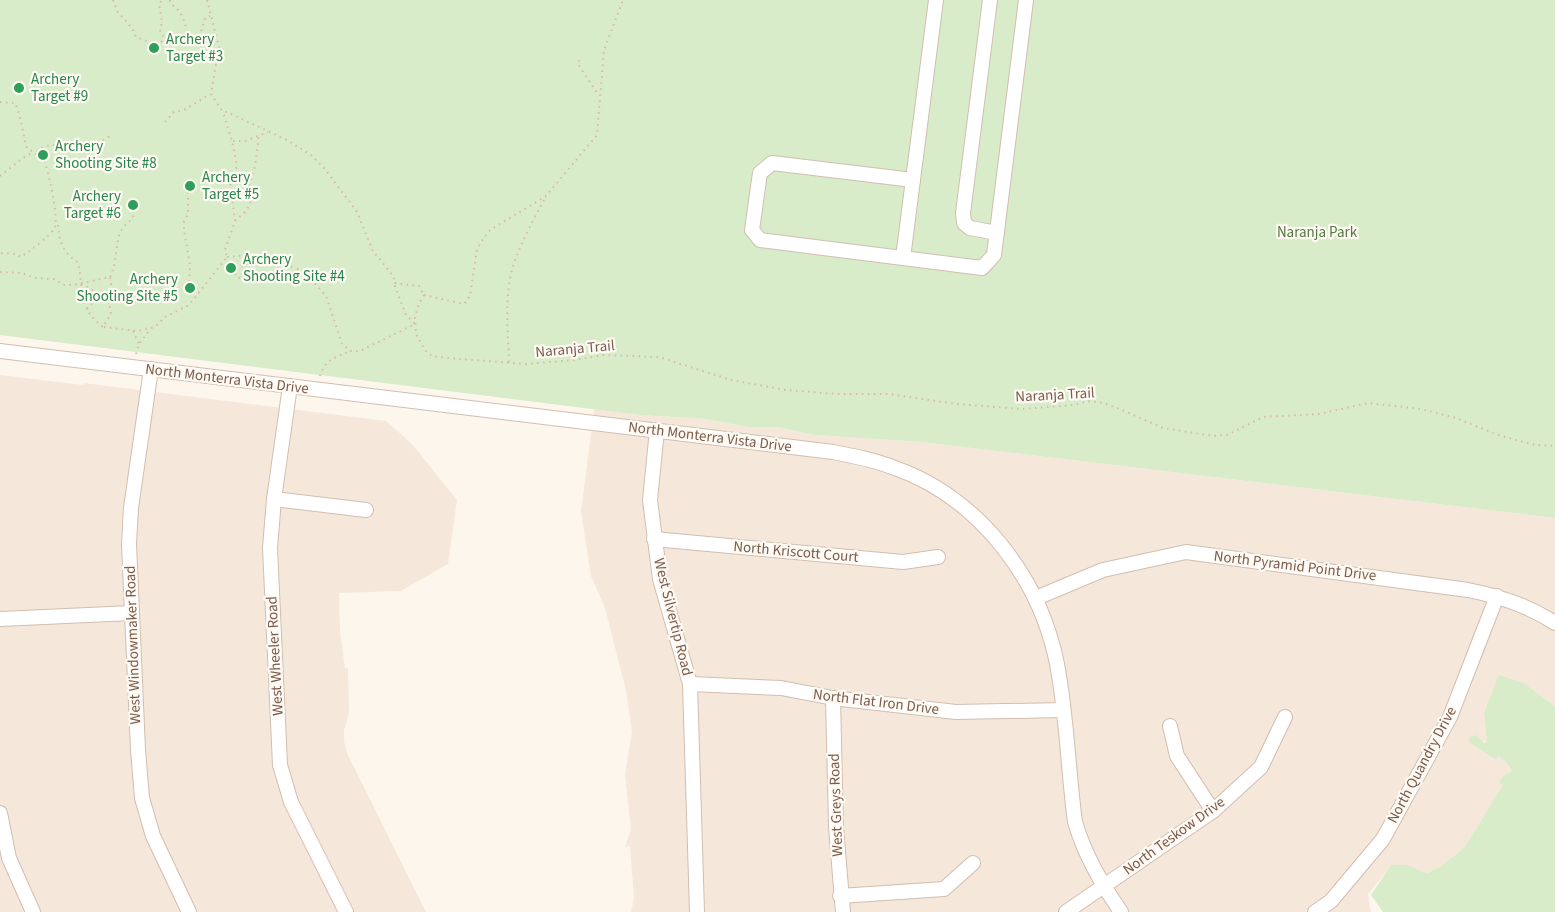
<svg xmlns="http://www.w3.org/2000/svg" width="1555" height="912" viewBox="0 0 1555 912" font-family="'Source Sans 3',sans-serif">
  <style>
    .residential { fill: #f5e8da }
    .green { fill: #d8ecc9 }
    .lines { fill: none; stroke-linecap: round; stroke-linejoin: round }
    .minor-casing { stroke: #d1beb0; stroke-width: 16 }
    .path { stroke: #d9b8a5; stroke-width: 2; stroke-dasharray: 1.5 4.5; stroke-linecap: butt }
    .minor { stroke: #fff; stroke-width: 14 }
    .leisure-dot { fill: #2e9e5b; stroke: #fffaf3; stroke-width: 2 }
    .labels { text-anchor: middle; dominant-baseline: central; stroke-width: 4.5; stroke-linejoin: round; paint-order: stroke }
    .leisure-label { font-size: 15px; fill: #27864d; stroke: #fffaf3; text-anchor: start }
    .park-label { font-size: 15px; fill: #537a41; stroke: #fffaf3 }
    .street-label { font-size: 15px; fill: #7a5c4d; stroke: #fffaf3 }
  </style>
  <rect width="100%" height="100%" fill="#fdf6ec"/>
  <g class="residential">
    <path d="M0 375 83 385 84 383 386 421 412 444 457 500 448 564 401 591 339 593 340 632 345 668H348L349 713 344 730V741L347 753 426 912H0Z"/>
    <path d="M594 409 640 415 705 419 748 427H777L814 435 922 442 1555 518V706L1524 683 1484 713 1487 742 1469 741 1495 760 1498 756 1506 762 1512 771 1464 848 1441 866 1427 873 1407 865 1391 866 1368 894 1371 912H631L634 898 630 846 625 847 631 830 625 775 632 732 626 690 605 608 591 576 581 512Z"/>
  </g>
  <g class="green">
    <path d="M0 0H1555V518L922 442 814 435 777 427H748L705 419 640 415 0 335Z"/>
    <path d="M1499 675 1524 683 1555 706V912H1383L1371 895 1391 865H1407L1427 873 1441 866 1464 848 1503 785 1499 782 1502 777 1512 771 1506 762 1498 756 1496 760 1469 742V737L1476 735 1484 743 1487 742 1484 713Z"/>
  </g>
  <g class="lines">
    <g class="minor-casing">
      <g id="minor">
        <path d="M990 0 963 213 964 223 970 228 997 233"/>
        <path d="M913 180 772 163 760 173 752 230 760 240 982 268 994 255 1026 0"/>
        <path d="M903 258 936 0"/>
        <path d="M0 351 833 452C854 456 875 460 895 468 979 498 1040 578 1057 664 1067 716 1068 770 1075 822 1085 856 1102 884 1121 912"/>
        <path d="M151 369 131 508 129 544 138 750 142 798 153 836 189 912"/>
        <path d="M290 386 274 499 270 548 280 765 291 802 346 912"/>
        <path d="M657 430 650 500 660 579 690 684 697 912"/>
        <path d="M274 499 366 510"/>
        <path d="M654 539 903 562 938 557"/>
        <path d="M1036 598 1103 570 1186 552 1468 590C1499 596 1529 606 1555 623"/>
        <path d="M0 619 132 613"/>
        <path d="M690 684 781 688 833 698 956 712 1063 710"/>
        <path d="M833 698 836 827 843 912"/>
        <path d="M1170 726 1177 756 1213 811"/>
        <path d="M0 813 9 858 33 912"/>
        <path d="M840 896 944 889 973 863"/>
        <path d="M1066 912 1213 811 1261 767 1285 717"/>
        <path d="M1315 912 1331 901 1383 839 1450 717 1497 596"/>
      </g>
    </g>
    <g class="path">
      <path d="M113 0 117 11 132 28 136 37 157 45 161 43 163 36 160 32 162 21 159 4 162 0"/>
      <path d="M170 0 171 4C189 17 182 26 192 43H195L199 38 205 18 210 16"/>
      <path d="M207 0 219 47 211 94 223 112H227L287 140 311 155 325 169 357 212 373 251 394 277V283L419 286 424 295"/>
      <path d="M579 60 578 64 599 96"/>
      <path d="M0 102 15 103C22 117 22 133 27 148L44 159C48 170 60 220 54 229 51 235 27 253 21 257L15 254 0 253"/>
      <path d="M165 122 174 112 184 110 210 94"/>
      <path d="M233 141H245L268 132"/>
      <path d="M37 152C49 140 61 147 75 150L78 145C96 145 95 145 110 136L113 138"/>
      <path d="M0 176 23 158 32 153"/>
      <path d="M188 192V214L184 221V230L190 265 189 290 195 295"/>
      <path d="M235 221 244 213 250 205 251 198 248 188 255 166 259 135"/>
      <path d="M58 225C59 234 60 244 66 252 69 256 74 259 77 262 81 270 80 278 81 286 82 303 89 317 103 327"/>
      <path d="M227 257 253 255 304 271 326 296 342 344 351 351H360L415 324 406 315 394 284"/>
      <path d="M259 258 238 268 235 273 236 277 259 283"/>
      <path d="M0 272 22 273 35 278 54 279 64 285H73L110 277 112 290 108 298 111 314 103 327 137 331 155 327 165 317 189 305 227 257 225 250 235 221 230 182 237 166 232 141 223 112"/>
      <path d="M110 277C117 263 115 248 120 233 124 222 134 223 134 210"/>
      <path d="M81 284 108 298"/>
      <path d="M424 295 419 304 415 317 416 334 425 350 432 356 448 358 526 364 575 360 604 355 659 357 731 380 786 390 837 394H888L957 404 1022 409 1074 405 1088 401 1104 403 1122 410 1163 428 1213 436 1227 435 1263 417 1319 414 1368 403 1421 409 1456 418 1498 435 1535 445 1555 446"/>
      <path d="M424 295 464 304 470 296 477 249 483 239 490 230 546 196 597 135 604 50 623 0"/>
      <path d="M87 309 94 301 103 296"/>
      <path d="M133 331 139 344"/>
      <path d="M136 354 139 344 151 328"/>
      <path d="M509 362C508 327 503 288 517 255 525 235 536 215 546 196"/>
      <path d="M320 376C325 359 335 358 350 351"/>
    </g>
    <use href="#minor" class="minor"/>
  </g>
  <g class="leisure-dot">
    <circle cx="154" cy="48" r="6"/>
    <circle cx="19" cy="88" r="6"/>
    <circle cx="43" cy="155" r="6"/>
    <circle cx="190" cy="186" r="6"/>
    <circle cx="133" cy="205" r="6"/>
    <circle cx="231" cy="268" r="6"/>
    <circle cx="190" cy="288" r="6"/>
  </g>
  <g class="labels">
    <g class="leisure-label">
      <text x="166" y="39">Archery<tspan x="166" dy="17">Target #3</tspan></text>
      <text x="31" y="79">Archery<tspan x="31" dy="17">Target #9</tspan></text>
      <text x="55" y="146">Archery<tspan x="55" dy="17">Shooting Site #8</tspan></text>
      <text x="202" y="177">Archery<tspan x="202" dy="17">Target #5</tspan></text>
      <text x="121" y="196" text-anchor="end">Archery<tspan x="121" dy="17">Target #6</tspan></text>
      <text x="243" y="259">Archery<tspan x="243" dy="17">Shooting Site #4</tspan></text>
      <text x="178" y="279" text-anchor="end">Archery<tspan x="178" dy="17">Shooting Site #5</tspan></text>
    </g>
    <g class="park-label">
      <text x="1317" y="232">Naranja Park</text>
    </g>
    <g class="street-label">
      <text transform="translate(575 349) rotate(-5)">Naranja Trail</text>
      <text transform="translate(227 379) rotate(7)">North Monterra Vista Drive</text>
      <text transform="translate(1055 395) rotate(-3)">Naranja Trail</text>
      <text transform="translate(710 437) rotate(7)">North Monterra Vista Drive</text>
      <text transform="translate(796 552) rotate(5)">North Kriscott Court</text>
      <text transform="translate(1295 566) rotate(7)">North Pyramid Point Drive</text>
      <text transform="translate(673 617) rotate(76)">West Silvertip Road</text>
      <text transform="translate(133 645) rotate(-92)">West Windowmaker Road</text>
      <text transform="translate(275 656) rotate(-93)">West Wheeler Road</text>
      <text transform="translate(876 702) rotate(7)">North Flat Iron Drive</text>
      <text transform="translate(1422 765) rotate(-62)">North Quandry Drive</text>
      <text transform="translate(836 805) rotate(-92)">West Greys Road</text>
      <text transform="translate(1174 836) rotate(-36)">North Teskow Drive</text>
    </g>
  </g>
</svg>
